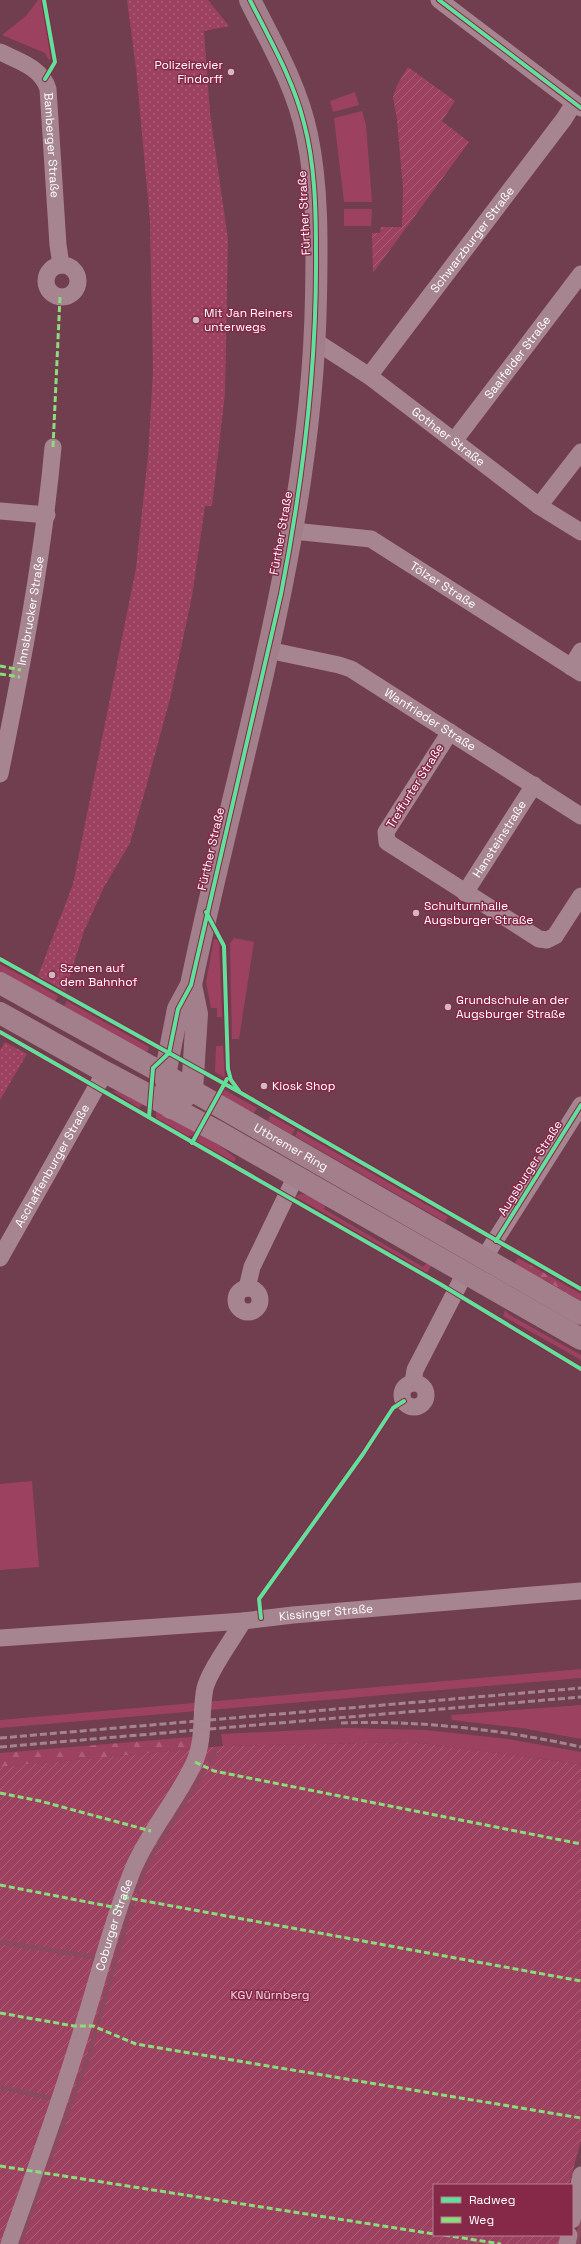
<svg xmlns="http://www.w3.org/2000/svg" width="581" height="2244" viewBox="0 0 581 2244" font-family="'Space Grotesk',sans-serif">
  <style>
    .grass { fill: #9d4160 }
    .forest { fill: url(#forest-firs) }
    .park { fill: url(#park-dots) }
    .garden { fill: url(#garden-furrows) }
    .lines { fill: none; stroke-linecap: round; stroke-linejoin: round }
    .stream { stroke: #8a4a5e; stroke-width: 4.5 }
    .street { stroke: #a78590; stroke-width: 17 }
    .secondary { stroke: #a37f8b; stroke-width: 22 }
    .rail { stroke: #a58490; stroke-width: 3; stroke-dasharray: 7 3; stroke-linecap: butt }
    .quiet { stroke: #8add7b; stroke-width: 3; stroke-dasharray: 6 3; stroke-linecap: butt }
    .cycleway-casing { stroke: #862948; stroke-width: 6 }
    .cycleway { stroke: #60e19b; stroke-width: 4 }
    .poi-dot { fill: #cdbbc1; stroke: #862948; stroke-width: 1.5 }
    .labels { text-anchor: middle; dominant-baseline: central; stroke-width: 3; stroke-linejoin: round; paint-order: stroke }
    .poi-label { font-size: 12px; fill: #fff; stroke: #862948; text-anchor: start }
    .street-label { font-size: 12px; fill: #fff; stroke: #862948 }
    .park-label { font-size: 12px; fill: #f6d8e2; stroke: #862948 }
  </style>
  <defs>
    <pattern id="forest-firs" width="22" height="20" patternUnits="userSpaceOnUse"><rect width="22" height="20" fill="#9d4160"/><path d="M5 1l3.5 6h-7zM16 11l3.5 6h-7z" fill="#ac5e78"/></pattern>
    <pattern id="park-dots" width="8" height="8" patternUnits="userSpaceOnUse"><rect width="8" height="8" fill="#9d4160"/><path d="M2 2h.1M6 6h.1" fill="none" stroke="#ac5e78" stroke-width="1.8" stroke-linecap="round"/></pattern>
    <pattern id="garden-furrows" width="10" height="10" patternUnits="userSpaceOnUse"><rect width="10" height="10" fill="#9d4160"/><path d="M-1 1l2-2M0 10L10 0M9 11l2-2" fill="none" stroke="#ac5e78"/></pattern>
  </defs>
  <rect width="100%" height="100%" fill="#713e4f"/>
  <g class="grass">
    <path d="M38 0H41L51 59 49 60 45 53 2 35 26 16Z"/>
    <path d="M355 92 359 105 333 112 330 101Z"/>
    <path d="M362 111 366 125 372 202H344L334 118Z"/>
    <path d="M344 209H372L371 226H344Z"/>
    <path d="M234 938 254 942 239 1039H232L230 943Z"/>
    <path d="M214 939 219 940 222 1017H217V1008H211L206 982Z"/>
    <path d="M0 964 58 996 55 1002 0 974Z"/>
    <path d="M67 1001 149 1047 148 1051 144 1052 64 1006Z"/>
    <path d="M216 1046H223L225 1078 215 1072Z"/>
    <path d="M223 1089 257 1108 254 1113 219 1097Z"/>
    <path d="M112 1091 122 1092 143 1104 139 1108Z"/>
    <path d="M156 1110 198 1130 196 1134 187 1137 156 1118Z"/>
    <path d="M270 1115 295 1129 292 1135 268 1121Z"/>
    <path d="M298 1131 448 1217 445 1222 295 1136Z"/>
    <path d="M201 1132 236 1158 234 1162 196 1141Z"/>
    <path d="M300 1194 308 1195 326 1204 324 1209 423 1267 427 1263 431 1266 427 1273 296 1197Z"/>
    <path d="M505 1310 510 1315 581 1355V1360L503 1316Z"/>
    <path d="M32 1481 39 1567 0 1570V1484Z"/>
    <path d="M581 1669V1678L0 1728V1720Z"/>
    <path d="M581 1705V1739L522 1728 452 1720 451 1715Z"/>
    <path d="M345 1728 426 1730 508 1739 581 1752V1764L412 1742 223 1746 221 1734Z"/>
  </g>
  <g class="forest">
    <path d="M518 1258 581 1294V1301L545 1280 536 1279 515 1263Z"/>
    <path d="M192 1737 191 1749 0 1767V1753Z"/>
  </g>
  <g class="park">
    <path d="M127 0H208L229 26 204 31 210 113 228 240 225 393 212 506H205L192 596 171 695 145 791 130 843 104 887 84 931 65 991 38 976 73 884 136 568 148 456 153 371 150 221 136 68Z"/>
    <path d="M5 1042 27 1054 0 1100V1050Z"/>
  </g>
  <g class="garden">
    <path d="M408 67 455 101 442 121 469 142 373 273 372 233H380L381 227H402L403 188 397 120 393 97 397 85Z"/>
    <path d="M412 1742 581 1764V2140L569 2185H434V2235H560L559 2244H0V1767L223 1746Z"/>
  </g>
  <g class="lines">
    <g class="stream">
      <path d="M210 1761 215 1752"/>
      <path d="M137 1891 148 1862 203 1773"/>
      <path d="M0 1942 94 1957"/>
      <path d="M98 2022 132 1904"/>
      <path d="M0 2087 49 2098"/>
      <path d="M48 2164 90 2053 95 2032"/>
      <path d="M20 2244 43 2177"/>
      <path d="M577 2244 581 2221"/>
    </g>
    <g class="street">
      <path d="M439 0 581 108"/>
      <path id="s1" d="M0 52C19 61 42 68 48 89L58 245 61 265"/>
      <circle cx="62" cy="281" r="16"/>
      <path id="s2" d="M315 341 369 376 539 506 581 532"/>
      <path id="s3" d="M369 376 564 119 574 103"/>
      <path id="s4" d="M454 441 581 274"/>
      <path d="M539 506 581 452"/>
      <path d="M0 511 47 515"/>
      <path id="s5" d="M293 531 371 539 581 673"/>
      <path id="s6" d="M268 650 339 665 351 669 581 816"/>
      <path d="M571 667 581 651"/>
      <path d="M450 732 386 832 387 842 539 939 547 940 555 936 581 896"/>
      <path id="s7" d="M0 774C22 666 43 558 53 447"/>
      <path id="s8" d="M465 893 534 785"/>
      <path id="s9" d="M0 1258 105 1072"/>
      <path d="M484 1258 581 1105"/>
      <path d="M247 1288 252 1267 296 1176"/>
      <circle cx="248" cy="1300" r="12"/>
      <path d="M413 1383 415 1370 465 1273"/>
      <circle cx="414" cy="1395" r="12"/>
      <path id="s10" d="M0 1638 243 1621 293 1615 581 1591"/>
      <path d="M572 2220 581 2175"/>
      <path id="s11" d="M9 2244C35 2171 62 2098 84 2023 100 1972 113 1919 133 1869 150 1829 178 1799 195 1761 205 1737 200 1713 205 1688 210 1669 233 1639 243 1621"/>
      <path d="M567 2244 569 2235"/>
    </g>
    <g class="secondary">
      <path id="s12" d="M0 983 153 1068 581 1314"/>
      <path d="M0 1013 105 1072 220 1133 581 1339"/>
      <path d="M183 1098 192 1091 197 1014 191 985"/>
      <path d="M171 1108 165 1075 178 1009 191 985C238 757 312 532 316 297 317 244 318 187 307 135 297 86 272 44 250 0"/>
    </g>
    <g class="rail">
      <path d="M341 1723C418 1720 506 1730 581 1747"/>
      <path d="M0 1738 581 1688"/>
      <path d="M0 1747 581 1697"/>
    </g>
    <g class="quiet">
      <path d="M53 447 60 297"/>
      <path d="M0 666 21 670"/>
      <path d="M0 674 20 677"/>
      <path d="M195 1762 214 1771 581 1844"/>
      <path d="M0 1793 40 1801 151 1831"/>
      <path d="M0 1885 118 1908"/>
      <path d="M123 1897 581 1981"/>
      <path d="M0 2013 74 2026H93L136 2044 581 2118"/>
      <path d="M0 2166 434 2234"/>
      <path d="M444 2235 501 2244"/>
    </g>
    <g class="cycleway-casing">
      <g id="cycleway">
        <path d="M44 0 55 62 45 79"/>
        <path d="M439 0 581 108"/>
        <path d="M206 912 224 946 228 1069 231 1080 239 1091"/>
        <path d="M0 959 241 1093 581 1289"/>
        <path d="M0 1032 440 1284 581 1369"/>
        <path d="M149 1117 153 1068 169 1053 178 1009 191 985 281 594C303 481 317 368 316 253 316 210 315 164 304 123 293 79 270 40 250 0"/>
        <path d="M192 1143 227 1079"/>
        <path d="M496 1241 581 1105"/>
        <path d="M261 1618 259 1599 363 1454 393 1408 404 1401"/>
      </g>
    </g>
    <use href="#cycleway" class="cycleway"/>
  </g>
  <g class="poi-dot">
    <circle cx="231" cy="72" r="4"/>
    <circle cx="196" cy="320" r="4"/>
    <circle cx="416" cy="913" r="4"/>
    <circle cx="52" cy="975" r="4"/>
    <circle cx="448" cy="1007" r="4"/>
    <circle cx="264" cy="1086" r="4"/>
  </g>
  <g class="labels">
    <g class="poi-label">
      <text x="223" y="65" text-anchor="end">Polizeirevier<tspan x="223" dy="14">Findorff</tspan></text>
      <text x="204" y="313">Mit Jan Reiners<tspan x="204" dy="14">unterwegs</tspan></text>
      <text x="424" y="906">Schulturnhalle<tspan x="424" dy="14">Augsburger Straße</tspan></text>
      <text x="60" y="968">Szenen auf<tspan x="60" dy="14">dem Bahnhof</tspan></text>
      <text x="456" y="1000">Grundschule an der<tspan x="456" dy="14">Augsburger Straße</tspan></text>
      <text x="272" y="1086">Kiosk Shop</text>
    </g>
    <g class="street-label">
      <text stroke="none"><textPath href="#s1" startOffset="119">Bamberger Straße</textPath></text>
      <text transform="translate(304 213) rotate(-93)">Fürther Straße</text>
      <text stroke="none"><textPath href="#s3" startOffset="171">Schwarzburger Straße</textPath></text>
      <text stroke="none"><textPath href="#s4" startOffset="105">Saalfelder Straße</textPath></text>
      <text stroke="none"><textPath href="#s2" startOffset="164">Gothaer Straße</textPath></text>
      <text transform="translate(281 533) rotate(-80)">Fürther Straße</text>
      <text stroke="none"><textPath href="#s5" startOffset="164">Tölzer Straße</textPath></text>
      <text stroke="none"><textPath href="#s7" startOffset="166">Innsbrucker Straße</textPath></text>
      <text stroke="none"><textPath href="#s6" startOffset="179">Wanfrieder Straße</textPath></text>
      <text transform="translate(415 786) rotate(-58)">Treffurter Straße</text>
      <text stroke="none"><textPath href="#s8" startOffset="64">Hansteinstraße</textPath></text>
      <text transform="translate(211 849) rotate(-77)">Fürther Straße</text>
      <text stroke="none"><textPath href="#s12" startOffset="334">Utbremer Ring</textPath></text>
      <text stroke="none"><textPath href="#s9" startOffset="106">Aschaffenburger Straße</textPath></text>
      <text transform="translate(530 1168) rotate(-58)">Augsburger Straße</text>
      <text stroke="none"><textPath href="#s10" startOffset="327">Kissinger Straße</textPath></text>
      <text stroke="none"><textPath href="#s11" startOffset="336">Coburger Straße</textPath></text>
    </g>
    <g class="park-label">
      <text x="270" y="1995">KGV Nürnberg</text>
    </g>
  </g>
  <rect x="433" y="2184" width="140" height="52" fill="#862948" stroke="#b67f91"/>
  <rect x="441" y="2197" width="20" height="6" fill="#60e19b" stroke="#b67f91"/>
  <text x="469" y="2204" font-size="12" fill="#ffffff">Radweg</text>
  <rect x="441" y="2217" width="20" height="6" fill="#8add7b" stroke="#b67f91"/>
  <text x="469" y="2224" font-size="12" fill="#ffffff">Weg</text>
</svg>
